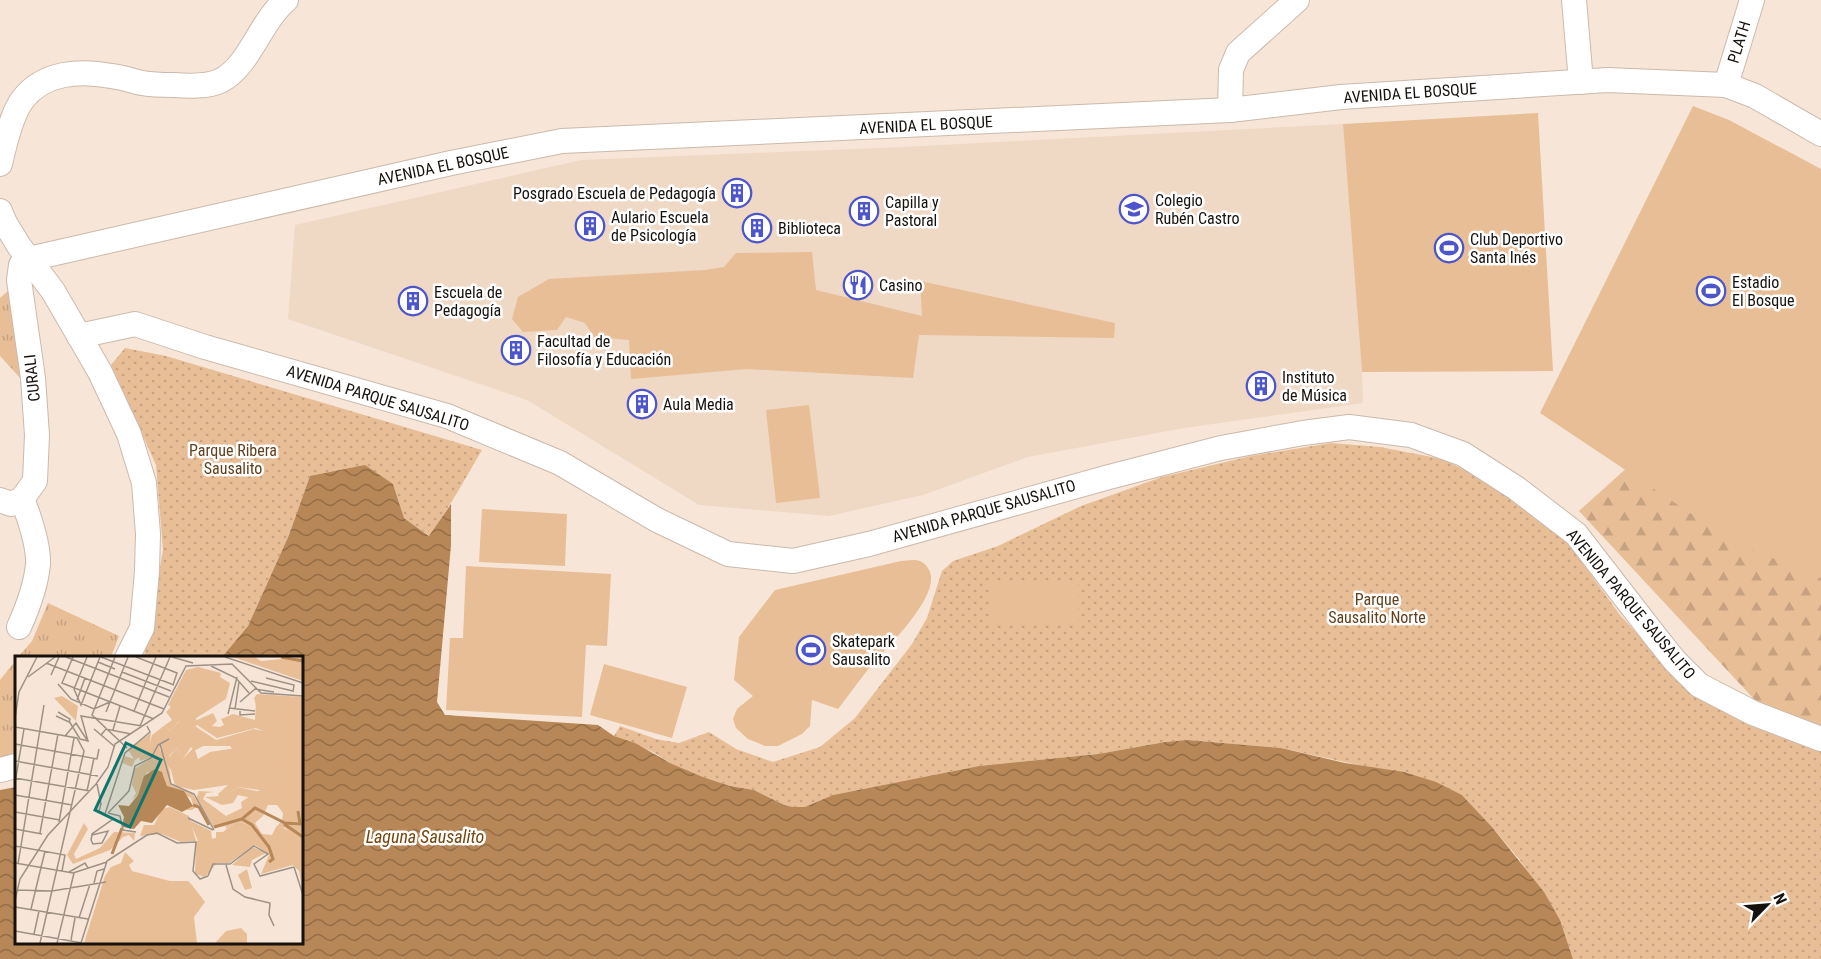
<svg xmlns="http://www.w3.org/2000/svg" width="1821" height="959" viewBox="0 0 1821 959" font-family="'Roboto Condensed',sans-serif">
  <style>
    .built { fill: #efd8c4 }
    .grass { fill: url(#grass-tufts) }
    .forest { fill: url(#forest-firs) }
    .park { fill: url(#park-dots) }
    .garden { fill: #e8be97 }
    .water { fill: url(#water-waves) }
    .lines { fill: none; stroke-linecap: round; stroke-linejoin: round }
    .minor-casing { stroke: #cbbaac; stroke-width: 26 }
    .minor { stroke: #fff; stroke-width: 24 }
    .labels { text-anchor: middle; dominant-baseline: central; stroke-width: 5; stroke-linejoin: round; paint-order: stroke }
    .street-label { font-size: 16px; fill: #16110c; stroke: #fff }
    .poi-label { font-size: 16px; fill: #16110c; stroke: #fff; text-anchor: start }
    .park-label { font-size: 16px; fill: #62401b; stroke: #fff }
    .water-label { font-size: 18px; font-style: italic; fill: #76470c; stroke: #fff }
    .inset-river { fill: none; stroke: #b78757; stroke-width: 3 }
    .inset-road { fill: none; stroke: #9d9186; stroke-width: 1.5 }
    .view { fill: #0f766e; fill-opacity: 0.15; stroke: #0f766e; stroke-width: 3 }
    .inset-edge { fill: none; stroke: #16110c; stroke-width: 3 }
  </style>
  <defs>
    <pattern id="grass-tufts" width="24" height="20" patternUnits="userSpaceOnUse" patternTransform="scale(1.5)"><rect width="24" height="20" fill="#e8be97"/><path d="M3 7l-1-3M5 7V3M7 7l1-3M15 17l-1-3M17 17v-4M19 17l1-3" fill="none" stroke="#c6a281"/></pattern>
    <pattern id="forest-firs" width="22" height="20" patternUnits="userSpaceOnUse" patternTransform="scale(1.5)"><rect width="22" height="20" fill="#e8be97"/><path d="M5 1l3.5 6h-7zM16 11l3.5 6h-7z" fill="#c6a281"/></pattern>
    <pattern id="park-dots" width="8" height="8" patternUnits="userSpaceOnUse" patternTransform="scale(1.5)"><rect width="8" height="8" fill="#e8be97"/><path d="M2 2h.1M6 6h.1" fill="none" stroke="#c6a281" stroke-width="1.8" stroke-linecap="round"/></pattern>
    <pattern id="water-waves" width="16" height="10" patternUnits="userSpaceOnUse" patternTransform="scale(1.5)"><rect width="16" height="10" fill="#b78757"/><path d="M0 5q4-4 8 0t8 0" fill="none" stroke="#946d46"/></pattern>
  </defs>
  <rect width="100%" height="100%" fill="#f7e6d7"/>
  <path class="built" d="M1343 124 1362 372 1363 403 1184 428 1028 457 923 495 829 516 699 505 527 400 288 319 295 225 581 160 902 147Z"/>
  <g class="grass">
    <path d="M10 289 22 380 0 356V298Z"/>
    <path d="M48 603 119 636 111 657H18L32 641Z"/>
    <path d="M16 660V755L0 759V680Z"/>
  </g>
  <path class="forest" d="M1651 446 1821 545V771L1579 511Z"/>
  <g class="park">
    <path d="M125 348 166 356 482 450 457 493 430 536 404 518 393 484 310 476 289 535 248 626 222 657H144L163 550 156 465 111 365Z"/>
    <path d="M1331 443 1380 447 1442 459 1512 493 1566 540 1620 615 1695 697 1821 750V959H1573L1560 920 1519 859 1492 827 1462 795 1372 768 1281 748 1188 740 1165 742 1098 754 979 766 833 795 805 807H793L784 805 754 790 730 786 703 777 670 763 653 752 614 736 620 726 656 739 679 743 709 732 736 749 773 762 820 747 855 718 912 644 927 618 942 571 953 561 998 546 1081 506 1162 477 1251 456Z"/>
  </g>
  <g class="garden">
    <path d="M1693 106 1729 120 1821 169V578L1735 543 1540 413Z"/>
    <path d="M1538 113 1553 371 1362 372 1343 124Z"/>
    <path d="M812 252 816 290 922 316 920 281 1115 323 1114 338 919 335 913 378 747 369 631 379 629 340 594 337 585 323 566 317 557 330 523 332 512 319 518 297 549 279 705 270 724 267 736 253Z"/>
    <path d="M809 405 820 498 776 503 766 410Z"/>
    <path d="M482 509 567 514 565 566 479 562Z"/>
    <path d="M901 561C906 561 914 559 919 561 924 562 927 566 929 570 942 593 892 642 878 658 863 674 851 693 838 709L812 700 810 726 802 734 778 746H765L748 739 736 728 733 719 737 709 753 696 734 680 739 637 775 590Z"/>
    <path d="M466 566 611 574 607 646 586 645 582 717 446 710 450 638H463Z"/>
    <path d="M1078 582V625H990V583Z"/>
    <path d="M604 664 687 687 672 738 590 715Z"/>
  </g>
  <path class="water" d="M365 465 393 484 404 518 429 536 451 504V545L437 702 445 715 598 725 614 736 635 743 670 763 703 777 730 786 754 790 784 805 793 807H805L833 795 979 766 1098 754 1165 742 1188 740 1281 748 1345 763 1404 772 1436 782 1462 795 1492 827 1544 892 1560 920 1573 959H0V790L16 787V942H302V658L222 657 248 626 289 535 310 476Z"/>
  <g class="lines">
    <g class="minor-casing">
      <g id="minor">
        <path d="M1574 0 1581 82"/>
        <path d="M1726 85 1752 0"/>
        <path d="M1230 110 1231 70 1238 53 1297 0"/>
        <path d="M0 164C4 146 12 113 23 99 44 72 80 70 111 76 122 77 132 81 142 83 153 85 164 85 174 85 188 86 207 87 220 81 250 66 259 23 286 0"/>
        <path d="M0 211 5 223 19 246 53 291 100 372 129 434 144 483 148 534 147 571 142 628 127 658"/>
        <path d="M79 336 135 324 205 347 447 416 560 463 657 520 728 554 793 561 869 544 1109 477 1221 448 1303 433 1349 427 1411 435 1463 454 1516 488 1576 534 1655 636 1675 661 1699 685 1753 713 1821 739"/>
        <path d="M0 500 11 504 22 499 35 481 37 435 33 378 19 280 21 265 29 259 451 163 562 141 1230 110 1341 97 1608 80 1726 85 1755 96 1821 134"/>
        <path d="M19 627C28 607 36 586 38 564 39 546 29 516 22 499"/>
        <path d="M0 770 16 766"/>
      </g>
    </g>
    <use href="#minor" class="minor"/>
  </g>
  <defs>
    <g id="building-ring" transform="scale(1.5)"><circle r="9.5" fill="#fff" stroke="#4c55ca" stroke-width="1.5"/><path d="M-4-6H4V6H1V3H-1V6H-4ZM-2.5-4.3h1.7v1.8h-1.7ZM.8-4.3h1.7v1.8H.8ZM-2.5-1h1.7V.8h-1.7ZM.8-1h1.7V.8H.8Z" fill="#4c55ca"/></g>
    <g id="school-ring" transform="scale(1.5)"><circle r="9.5" fill="#fff" stroke="#4c55ca" stroke-width="1.5"/><path d="M0-5L7-2L0 1L-7-2ZM-4 1L0 2.5L4 1V4Q0 6-4 4Z" fill="#4c55ca"/></g>
    <g id="stadium-ring" transform="scale(1.5)"><circle r="9.5" fill="#fff" stroke="#4c55ca" stroke-width="1.5"/><path d="M0-5a6.5 5 0 1 0 0 10a6.5 5 0 1 0 0-10ZM-3.5-1.8h7v3.6h-7Z" fill="#4c55ca"/></g>
    <g id="restaurant-ring" transform="scale(1.5)"><circle r="9.5" fill="#fff" stroke="#4c55ca" stroke-width="1.5"/><path d="M-5-6h1v4h1v-4h1v4h1v-4h1v5L-1.5 .5V6h-2V.5L-5-1ZM5-6V6H3V1.5H1.5Q1.5-4 5-6Z" fill="#4c55ca"/></g>
  </defs>
  <g fill-rule="evenodd">
    <use href="#building-ring" x="737" y="193"/>
    <use href="#school-ring" x="1134" y="209"/>
    <use href="#building-ring" x="864" y="211"/>
    <use href="#building-ring" x="590" y="226"/>
    <use href="#building-ring" x="757" y="228"/>
    <use href="#stadium-ring" x="1449" y="248"/>
    <use href="#restaurant-ring" x="858" y="285"/>
    <use href="#stadium-ring" x="1711" y="291"/>
    <use href="#building-ring" x="413" y="301"/>
    <use href="#building-ring" x="516" y="350"/>
    <use href="#building-ring" x="1261" y="386"/>
    <use href="#building-ring" x="642" y="404"/>
    <use href="#stadium-ring" x="811" y="650"/>
  </g>
  <g class="labels">
    <g class="street-label">
      <text transform="translate(1739 42) rotate(-73)">PLATH</text>
      <text transform="translate(1410 93) rotate(-4)">AVENIDA EL BOSQUE</text>
      <text transform="translate(926 125) rotate(-3)">AVENIDA EL BOSQUE</text>
      <text transform="translate(443 166) rotate(-12)">AVENIDA EL BOSQUE</text>
      <text transform="translate(32 378) rotate(-96)">CURALI</text>
      <text transform="translate(378 398) rotate(17)">AVENIDA PARQUE SAUSALITO</text>
      <text transform="translate(984 511) rotate(-16)">AVENIDA PARQUE SAUSALITO</text>
      <text transform="translate(1631 604) rotate(50)">AVENIDA PARQUE SAUSALITO</text>
    </g>
    <g class="poi-label">
      <text x="716" y="193" text-anchor="end">Posgrado Escuela de Pedagogía</text>
      <text x="1155" y="200">Colegio<tspan x="1155" dy="18">Rubén Castro</tspan></text>
      <text x="885" y="202">Capilla y<tspan x="885" dy="18">Pastoral</tspan></text>
      <text x="611" y="217">Aulario Escuela<tspan x="611" dy="18">de Psicología</tspan></text>
      <text x="778" y="228">Biblioteca</text>
      <text x="1470" y="239">Club Deportivo<tspan x="1470" dy="18">Santa Inés</tspan></text>
      <text x="1732" y="282">Estadio<tspan x="1732" dy="18">El Bosque</tspan></text>
      <text x="879" y="285">Casino</text>
      <text x="434" y="292">Escuela de<tspan x="434" dy="18">Pedagogía</tspan></text>
      <text x="537" y="341">Facultad de<tspan x="537" dy="18">Filosofía y Educación</tspan></text>
      <text x="1282" y="377">Instituto<tspan x="1282" dy="18">de Música</tspan></text>
      <text x="663" y="404">Aula Media</text>
      <text x="832" y="641">Skatepark<tspan x="832" dy="18">Sausalito</tspan></text>
    </g>
    <g class="park-label">
      <text x="233" y="450">Parque Ribera<tspan x="233" dy="18">Sausalito</tspan></text>
      <text x="1377" y="599">Parque<tspan x="1377" dy="18">Sausalito Norte</tspan></text>
    </g>
    <g class="water-label">
      <text x="425" y="836">Laguna Sausalito</text>
    </g>
  </g>
  <g transform="translate(15 656)">
    <rect width="288" height="288" fill="#f7e6d7"/>
    <path d="M218 1H240L246 5 288 1V25ZM242 38 288 41V237L284 215 278 209 246 218 254 199 240 189 214 207H202L190 221 180 218 181 185 201 182V176H208L222 165 237 170 239 154 248 160 240 167 247 178 257 179 261 171H266L283 180 269 145 255 146 215 90H188L179 95 176 91 168 103 162 92 153 101 147 95V90L180 70 201 84 239 73 248 75 239 42ZM223 131 246 136 236 142 223 139 218 147 207 149 190 141 219 139 215 136ZM237 191 251 197 237 204 235 211 217 209Z" fill="#e8be97"/>
    <path d="M47 40 63 50 61 65 39 42ZM257 40 288 42 286 51H269L256 60 261 63 273 57 271 65 274 68 276 63 285 61 288 82 235 88 231 85 248 79V75L241 72 202 82 182 69 167 82 144 92 145 96 149 92 154 101 162 92 168 103 179 91 183 103 195 96 221 92 216 90 232 89 249 99 281 98 259 103 265 110 282 111 288 106 280 118 263 122 265 134 260 141 272 142 271 131 288 119 273 133 276 138 288 130V170L284 173 288 175V188L270 172 261 171 267 165 268 157 262 149H253L248 160 239 154 238 170 222 165 211 173V170L199 172 181 143 184 135 200 136 191 137 188 143 211 160 227 152 226 146 245 134 223 131 215 136 220 139 215 146H206L203 138 213 129 179 134 160 130 156 114 143 99 125 105 124 101 133 95 137 79 150 69 155 75 173 56 182 64 198 57 202 65 197 70 205 71 209 69 206 63 218 58 240 64 241 45ZM174 164 196 175 197 183 184 187ZM69 167 73 173 59 198 61 203 85 192 99 176 120 177 119 185 114 179 108 181 95 194 58 208 52 199Z" fill="#e8be97"/>
    <path d="M183 11 206 17 205 21 215 27 211 43 175 66 164 65 155 75 150 69 157 64 151 56 156 51 153 49 171 14Z" fill="#e8be97"/>
    <path d="M143 89 155 115 156 129 177 137 184 149 177 154H171L178 149 176 142 152 130 148 118 132 116 123 139 117 144 121 137 117 129 119 113 137 102Z" fill="#e8be97"/>
    <path d="M136 77 134 95 120 104 117 111 107 107 110 100 119 103 113 94ZM155 151 174 160 181 185 166 186 147 178 125 180 129 169H139L147 153ZM110 196 119 205 114 209 117 215 155 225H173L177 229 190 246 179 261 182 287H69L90 220 96 211 106 207ZM232 213 237 232 230 234 223 219ZM226 272 232 278V287H200L211 275Z" fill="#e8be97"/>
    <path d="M140 113 147 116 152 130 169 135 178 150 167 156 152 149 137 167 126 165 119 173 107 171 109 161 103 149 114 150 123 139 129 120Z" fill="#b78757"/>
    <path class="inset-river" d="M266 1 288 5M178 149 184 151 194 169M227 163 237 169 254 191 258 203 254 206M269 168 288 181M199 171 227 163 240 152 270 167 285 168 283 155M97 198 107 172"/>
    <path class="inset-road" d="M51 1 154 41M58 1 47 27 139 63M72 1 59 33 66 49 85 1M86 1 159 29M100 1 77 59 112 92M121 1 162 17 158 29M157 1 178 7M210 1 288 27M83 6 100 13M31 7 149 53M196 10 221 22 234 37M107 16 156 35M36 19 44 1M13 21 40 1M251 22 279 29 278 36M236 25 278 35M43 28 56 43 79 53 95 46M62 44 70 22M225 46 240 33 259 36M214 52 240 55M220 53 224 26M119 55 141 1M225 55V59L240 58M91 56 113 1M213 58 222 21M41 60 54 66 55 63 43 56M0 62 4 36 22 1M54 65 65 83 73 85 66 60 127 70M125 70 155 1M0 71 62 82 69 95 25 287M79 73 99 90M98 74 105 50M86 79 91 73 116 78M50 80 61 67 72 84M0 88 82 103 84 93M145 88 156 128 179 138 199 174M0 105 83 120M0 122 75 135M0 127 9 73M72 135 79 102M0 139 57 149M0 156 45 164M93 157 114 135 120 110 136 102 143 89 154 83M93 157 105 160 108 174 121 176M90 158 110 97 135 76 132 70M173 162 198 174M44 166 59 82M0 173 27 178M25 177 43 78M77 179 93 175 87 187 78 188 76 184 77 179V178L98 163 84 155 86 148 82 128M0 190 50 199 47 215M0 207 58 217 92 206M3 208 29 49M211 209 218 233 230 241 255 247 254 259 259 270M279 211 288 239M54 216 70 207 73 212M193 220 198 208H215L239 190 253 198 239 208 245 220 279 211M79 227 82 215 89 213M2 234 37 235 91 226M0 244 5 223 33 179 81 128 93 111 100 88 147 57 171 10 217 8 246 37 288 40M0 251 73 263M16 253 30 195M64 262 75 228M0 275 67 287M19 278 24 255M56 284 60 262M42 287 59 217M66 287 92 205 132 179 142 177 162 187 181 186 178 215 185 223 193 220"/>
    <path class="view" d="M111 87 146 104 115 171 80 154Z"/>
    <rect width="288" height="288" class="inset-edge"/>
  </g>
  <g transform="translate(1767 905) rotate(65)" stroke="#ffffff" stroke-width="4.5" paint-order="stroke">
  <path d="M0-4.5L10 22L0 15L-10 22Z" fill="#16110c"/>
  <text y="-9" font-size="16" font-weight="bold" text-anchor="middle" fill="#16110c">N</text>
  </g>
</svg>
